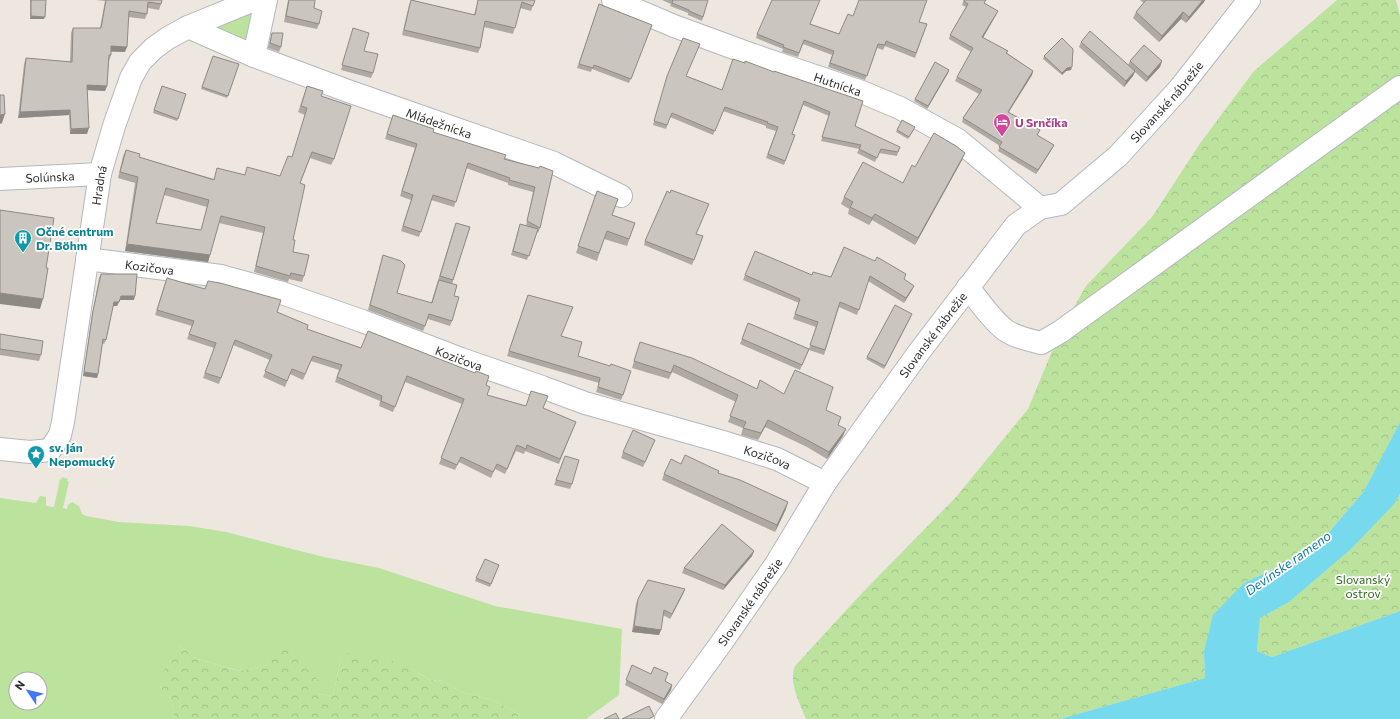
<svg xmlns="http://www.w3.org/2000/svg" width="1400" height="719" viewBox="0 0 1400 719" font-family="Commissioner,sans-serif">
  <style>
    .grass { fill: #bce39e; fill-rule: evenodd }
    .forest { fill: url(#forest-crowns) }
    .water { fill: #76d9ee }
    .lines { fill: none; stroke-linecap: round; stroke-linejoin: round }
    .minor-casing { stroke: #b3b7c0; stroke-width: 24 }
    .minor { stroke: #fff; stroke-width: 22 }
    .wall { fill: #aea9a3; fill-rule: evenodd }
    .shaded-wall { fill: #8d8a85 }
    .building { fill: #cac5be; stroke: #8d8a85; fill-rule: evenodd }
    .labels { text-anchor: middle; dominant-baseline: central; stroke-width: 3.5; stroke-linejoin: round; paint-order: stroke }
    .street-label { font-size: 12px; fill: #2d2d2d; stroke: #fff }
    .hotel-label { font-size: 12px; font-weight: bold; fill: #b23c85; stroke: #fff; text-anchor: start }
    .culture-label { font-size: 12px; font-weight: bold; fill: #0d838f; stroke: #fff; text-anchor: start }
    .park-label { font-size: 12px; fill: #346b1c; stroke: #fff }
    .water-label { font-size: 13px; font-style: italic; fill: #0f7b9f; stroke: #fff }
  </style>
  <defs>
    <pattern id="forest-crowns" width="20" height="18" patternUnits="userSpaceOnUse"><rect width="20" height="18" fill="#bce39e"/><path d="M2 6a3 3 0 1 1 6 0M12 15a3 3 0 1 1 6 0" fill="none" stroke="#a2c388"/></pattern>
  </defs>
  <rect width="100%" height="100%" fill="#eee7e0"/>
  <g class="grass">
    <path d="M259 8 252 50 216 33 215 25Z"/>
    <path d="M62 477 68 479 67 481 69 482 63 508 67 509 68 505 72 502 79 506 82 514 86 516 119 522 189 526 226 532 324 557 379 568 495 606 622 629 619 695 586 719H514L520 715 493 700 461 692 444 681 430 680 412 669 340 662 333 696 318 694 268 665 240 671 198 659 178 645 169 680 160 687 172 702 174 719H0V498L36 503 40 496 46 497V506L54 507 60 479 61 480ZM16 679H40V703H16Z"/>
  </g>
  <g class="forest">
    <path d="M1337 0H1396L1400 16V422L1364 491 1313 551 1244 583 1204 652 1205 678 1060 719H806C800 703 788 683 795 666L862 593 956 497 1028 409 1060 332 1086 286 1152 217 1201 142 1254 71Z"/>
    <path d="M1400 494V611L1272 657 1257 651 1260 618 1289 602 1395 503Z"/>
    <path d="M178 645 198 659 239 671 268 665 269 650 286 649 320 682 318 694 333 696 340 662 346 653 378 656 412 669 430 680 444 681 461 692 493 700 520 715 514 719H174L172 702 160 687 169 679 161 662Z"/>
  </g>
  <path class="water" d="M1400 422V494L1395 503 1352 548 1289 602 1260 618 1257 651 1272 657 1400 611V719H1060L1205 678 1204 652 1213 615 1244 583 1313 551 1364 491Z"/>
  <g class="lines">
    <g class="minor-casing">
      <g id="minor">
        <path id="s1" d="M613 0 674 26 753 55 862 92 900 108 958 140 1040 208"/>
        <path id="s2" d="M188 27 254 56 348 91 554 163 621 196"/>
        <path d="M254 56 266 0"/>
        <path id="s3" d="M0 179 100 174"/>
        <path id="s4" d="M87 259 221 276 279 292 362 321 461 359 542 387 585 403 723 442 777 459 825 483"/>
        <path d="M968 287C979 301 990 318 1005 330 1015 337 1029 340 1041 343L1060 332 1400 87"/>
        <path id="s5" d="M0 449 30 452 50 450 60 435 63 422 100 174 114 126 131 78 140 62 154 48 168 38 188 27 254 0"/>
        <path id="s6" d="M666 719 722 642 776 564 825 483 919 352 1016 225 1040 208 1061 204 1118 156 1180 88 1249 0"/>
      </g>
    </g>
    <use href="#minor" class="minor"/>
  </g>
  <g class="wall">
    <path d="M30 0H31L44 19H30Z"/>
    <path d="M96 0H162L161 4 159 10 148 8 147 14 145 19 128 17 125 52H111V55L109 61 107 86 105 91 87 90V134H70L69 115 18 118 24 64 26 58 70 62 71 33 73 28H100L105 1Z"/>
    <path d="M288 0H315L314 8 319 24 317 29 284 22Z"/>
    <path d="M411 0 474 15 478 0H535L531 11 520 8 513 34 484 27 480 48 478 53 402 35 409 5Z"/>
    <path d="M662 0H708L702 21 688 15V13L670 6 671 4Z"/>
    <path d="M964 0 985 3 996 15 983 38 1008 51 1007 53 1033 71 1032 75 1009 112 1037 136 1054 145 1052 149 1036 174 998 151 1000 146 962 122 963 118 979 94 955 81 957 77 971 52 949 39 950 35 966 7 962 5Z"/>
    <path d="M1140 0H1205L1204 2 1186 23 1181 19 1159 42 1133 18 1136 12 1144 3Z"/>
    <path d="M599 4 652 25 629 83 592 69 591 72 577 68Z"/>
    <path d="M853 16 919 22 927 24 915 58 885 46 883 50 877 48 865 80 828 67 832 55 803 44 798 57 782 52 783 49 756 38 757 34 810 24 839 34Z"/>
    <path d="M353 28 364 51 373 73 371 78 341 70Z"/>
    <path d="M272 33 281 47 279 52 268 48Z"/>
    <path d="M1081 42 1128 65 1130 61H1162L1160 67 1146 82 1135 72 1133 76 1124 87 1079 47Z"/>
    <path d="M213 56 239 64 227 98 201 89Z"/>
    <path d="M1044 56 1071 70 1066 71 1062 75 1043 59Z"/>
    <path d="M733 59 855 126 898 152 897 156 879 153 875 162 857 153 859 149 821 141 829 116 803 105 792 134 795 135 784 165 766 158 776 131 766 128V126L723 111 713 135 670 117 666 129 653 125 667 76H687L722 90Z"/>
    <path d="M949 70 948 73 927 109 914 101 915 99Z"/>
    <path d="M162 86 186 94 177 121 153 113Z"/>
    <path d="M307 86 321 96 334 159 331 165 310 158 300 184 293 240V252L304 276 302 282 289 279 288 282 254 272 263 233 219 223 208 262 125 251 135 183 118 178 123 156 126 150 139 157 214 179 217 168 245 175 247 167 280 176 292 157 305 115 298 112ZM164 195 207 207 201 230 156 223Z"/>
    <path d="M393 115 433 132 504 159 539 168 540 228 538 233 537 232 527 260 511 255 520 224 526 226 533 192 508 185V183L466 168 454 207 431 200 419 237 401 231 411 200 400 196 415 148 385 139Z"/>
    <path d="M915 127 908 139 896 132 897 130Z"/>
    <path d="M962 160 915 245 872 220 869 225 848 214 849 209 841 204 844 197 903 183 915 167Z"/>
    <path d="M597 191 612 215 635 223 627 246 604 239 597 261 576 253Z"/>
    <path d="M670 193 697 234 703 236 692 265 644 245 645 241Z"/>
    <path d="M470 227 452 284 454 296 452 321 450 326 428 319 423 331 368 310 383 255 397 293 431 303 454 228Z"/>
    <path d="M844 247 904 279 912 290 904 303 868 281 857 315 839 307 824 355 809 350 800 370 740 344 748 323 809 349 816 327 793 319 799 303 743 280 745 275H811L831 277Z"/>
    <path d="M101 274 134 300H120L117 306H113L106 340 104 344 102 343 98 374 97 378 83 376 92 315 99 278Z"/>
    <path d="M165 283 277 312 307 329 361 348 486 385 487 395 526 406 543 409 576 422 559 464 525 451 524 454 516 451 505 474 495 469 491 478 459 462 455 470 439 464 462 404 405 382 393 412 379 406 380 401 335 382 339 370 311 361 303 380 290 374 285 387 263 377 270 360 233 345 219 384 203 378 214 348 187 339 192 326 155 315Z"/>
    <path d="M528 295 561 336 578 356 623 395 621 400 596 392 599 383 507 356Z"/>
    <path d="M911 317 884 369 866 359 867 357Z"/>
    <path d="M0 334 41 355 39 361 0 355Z"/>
    <path d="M638 348 757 389 784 394 826 410 838 425 843 436 827 459 807 447 765 427 758 440 741 435 743 428 728 422 736 402 672 372 669 379 632 368Z"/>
    <path d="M655 440 643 467 621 458 623 452Z"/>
    <path d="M565 456 572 484 570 489 554 485Z"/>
    <path d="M681 464 718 473 786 509 775 532 662 480 664 474Z"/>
    <path d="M754 551 752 556 723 590 682 573 684 568Z"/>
    <path d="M485 559 499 565 490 587 475 581Z"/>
    <path d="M685 589 683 594 670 619 663 615 659 635 632 632 636 604 638 599Z"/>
    <path d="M632 665 672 685 671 690 662 704 625 685Z"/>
  </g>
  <g class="shaded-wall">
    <path d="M1203 0H1205L1204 2 1186 23 1189 17Z"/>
    <path d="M998 11 996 15 981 41 982 37Z"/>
    <path d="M1183 12 1181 19 1159 42 1162 36Z"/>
    <path d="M31 16 45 17 44 19H30Z"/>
    <path d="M111 46 127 47 125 52 109 51Z"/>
    <path d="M1162 61 1160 67 1146 82 1148 77Z"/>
    <path d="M1072 67 1071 70 1066 71 1062 75V73L1067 68Z"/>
    <path d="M949 70 948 73 927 109 928 106Z"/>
    <path d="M1033 71 1032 75 1006 116 1008 112Z"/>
    <path d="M1135 71 1133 76 1124 87 1126 81Z"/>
    <path d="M87 85 107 86 105 91 85 90Z"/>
    <path d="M70 110 69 115 18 118 20 112Z"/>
    <path d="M5 114 2 123 0 124V115Z"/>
    <path d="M89 128 87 134H70L71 129Z"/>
    <path d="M1054 145 1052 149 1036 174 1038 170Z"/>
    <path d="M965 153 962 160 915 245 918 238Z"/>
    <path d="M875 214 872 220 869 225 872 218Z"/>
    <path d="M127 244 210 255 208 262 125 251Z"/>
    <path d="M914 286 912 290 904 303 906 298Z"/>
    <path d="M0 293 43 299 40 309 0 304Z"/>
    <path d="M121 296H135L134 300H120Z"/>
    <path d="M114 302H119L117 306H113Z"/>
    <path d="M84 372 98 374 97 378 83 376Z"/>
    <path d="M768 420 765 427 758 440 761 433Z"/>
    <path d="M846 429 843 436 827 459 829 452Z"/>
    <path d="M788 502 786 509 775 532 777 525Z"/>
    <path d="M754 551 752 556 723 590 725 585Z"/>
    <path d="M685 589 683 594 670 619 672 614Z"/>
    <path d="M634 626 661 630 659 635 632 632Z"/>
    <path d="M672 685 671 690 662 704 664 699Z"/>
  </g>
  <g class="building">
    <path d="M31 0H46L45 17 31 16Z"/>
    <path d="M106 0H162L161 4 148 2 147 14 129 11 127 47 111 46V55H109L107 86 87 85 89 128 71 129 70 110 20 112 26 58 72 62 73 28H101Z"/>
    <path d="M289 0H315L314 8 322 11 319 24 286 16Z"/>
    <path d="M411 0 475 15 478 0H535L533 6 522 2 515 28 485 21 480 48 404 30Z"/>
    <path d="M672 0H708L703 17 689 11V10L672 3 673 0Z"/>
    <path d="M772 0H820L810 24 839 34 848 14 853 16 859 0H927L919 22 927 24 916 53 886 41 885 45 878 44 867 76 830 63 834 51 804 40 799 53 783 47 784 45 757 34Z"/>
    <path d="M964 0H986L984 3 998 11 982 37 1008 51 1006 53 1033 71 1008 112 1040 130 1037 135 1054 145 1038 170 999 147 1002 142 963 118 982 90 957 77 973 48 950 35 968 4 964 1Z"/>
    <path d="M1146 0H1203L1189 17 1183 12 1162 36 1136 12Z"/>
    <path d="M599 4 652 25 631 79 594 65 593 68 579 64Z"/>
    <path d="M353 28 369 33 364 51 378 54 373 73 342 65Z"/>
    <path d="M1090 31 1135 71 1126 81 1081 42Z"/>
    <path d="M272 33H283L281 47 270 43Z"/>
    <path d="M683 38 700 44 686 76 722 90 733 59 745 63V61L774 72V71L863 101 855 126 900 147 898 152 881 149 877 158 859 149 861 145 822 137 830 112 804 101 792 134 795 135 785 161 768 154 778 127 767 123 768 122 725 107 715 131 672 113 667 125 654 121 667 76Z"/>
    <path d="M1062 38 1073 49 1072 67 1067 68 1062 73 1044 56Z"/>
    <path d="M1144 45 1162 61 1148 77 1130 61Z"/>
    <path d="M213 56 239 64 228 96 202 87Z"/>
    <path d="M935 62 949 70 928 106 915 99Z"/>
    <path d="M162 86 186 94 178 119 154 110Z"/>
    <path d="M307 86 323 91 321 96 351 106 334 159 312 152 300 183 305 185 293 240H295L293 252 309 255 304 276 291 273 290 276 256 266 265 227 221 216 210 255 127 244 138 177 120 172 126 150 140 154 139 157 214 180 217 168 245 175 247 167 280 176 288 156 292 157 307 108 301 106ZM166 188 209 200 201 230 156 223Z"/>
    <path d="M0 95H4L5 114 0 115Z"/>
    <path d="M393 115 434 129 433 132 506 155 504 159 539 168 540 166 553 171 540 228 527 221 535 187 509 180 510 178 468 163 456 202 433 195 421 232 403 226 413 195 402 191 417 144 387 134Z"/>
    <path d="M902 120 915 127 909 137 897 130Z"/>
    <path d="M934 133 956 146 965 153 918 238 875 214 872 218 850 207 853 202 844 197 863 162 903 183 912 165 915 167Z"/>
    <path d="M671 190 709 204 696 234 703 236 694 260 645 241 667 191 670 193Z"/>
    <path d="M597 191 618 199 612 215 635 223 629 239 607 231 599 253 578 246Z"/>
    <path d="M0 210 54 218 46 268H48L43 299 0 293Z"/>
    <path d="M456 223 470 227 453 280 440 276Z"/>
    <path d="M520 224 538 229 529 256 513 251Z"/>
    <path d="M844 247 875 261 877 257 906 274 904 279 914 286 906 298 870 276 859 310 840 302 825 350 810 345 818 322 795 314 800 299 745 275 755 251 812 275 813 272 831 277Z"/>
    <path d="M383 255 401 261 405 265 397 293 432 303 439 280 457 285 454 296 459 297 452 321 429 314 425 326 370 305Z"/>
    <path d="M101 274H137L135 296H121L119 302H114L106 340 103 339 98 374 84 372 93 311Z"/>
    <path d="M167 278 205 289 208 281 220 283 281 300 277 312 308 325 307 329 361 348 368 331 475 373 476 371 489 376 486 385 490 387 487 395 526 406 531 391 548 396 543 408 576 422 560 459 527 445 526 449 517 445 507 469 497 464 493 472 461 457 457 465 441 458 464 399 407 376 395 407 381 401 382 396 337 377 342 365 313 356 305 374 292 369 287 381 265 371 272 355 235 340 221 378 205 373 216 343 189 334 194 321 157 310Z"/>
    <path d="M528 295 573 307 561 336 582 342 578 356 610 366 611 364 631 371 623 395 598 387 600 378 509 351Z"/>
    <path d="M895 305 912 314 885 366 867 357Z"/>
    <path d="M748 323 809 349 802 365 742 339Z"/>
    <path d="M0 334 43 341 41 355 0 349Z"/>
    <path d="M640 342 692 358 757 389 760 380 784 394 795 370 833 387 826 410 841 417 838 425 846 429 829 452 809 441 768 420 761 433 743 428 746 422 730 416 738 395 674 365 671 373 634 361Z"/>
    <path d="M633 430 655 440 645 462 623 452Z"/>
    <path d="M685 455 719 471 718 473 740 480 788 502 777 525 664 474 671 459 681 464Z"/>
    <path d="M565 456 579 460 572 484 556 480Z"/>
    <path d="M722 524 754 551 725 585 684 568Z"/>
    <path d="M485 559 499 565 491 584 476 578Z"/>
    <path d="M648 580 685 589 672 614 664 610 661 630 634 626 638 599Z"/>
    <path d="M632 665 651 674 654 667 668 673 665 681 672 685 664 699 626 680Z"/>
    <path d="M649 706 654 716 649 719H622Z"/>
    <path d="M616 713 619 719H604Z"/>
  </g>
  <defs>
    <g id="hotel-pin" transform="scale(0.9)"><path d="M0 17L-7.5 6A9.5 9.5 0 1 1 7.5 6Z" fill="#d1479c" stroke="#fff"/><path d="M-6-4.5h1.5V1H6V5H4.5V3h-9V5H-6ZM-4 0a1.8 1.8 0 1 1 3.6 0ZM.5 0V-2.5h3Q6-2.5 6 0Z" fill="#fff"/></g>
    <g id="building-pin" transform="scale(0.9)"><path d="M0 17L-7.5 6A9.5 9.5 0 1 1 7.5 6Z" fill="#0f9aa8" stroke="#fff"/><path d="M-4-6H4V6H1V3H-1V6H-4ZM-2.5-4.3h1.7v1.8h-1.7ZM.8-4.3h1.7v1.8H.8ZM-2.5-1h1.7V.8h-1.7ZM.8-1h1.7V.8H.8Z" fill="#fff"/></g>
    <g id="sight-pin" transform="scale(0.9)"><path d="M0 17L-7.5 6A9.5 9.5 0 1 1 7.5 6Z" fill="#0f9aa8" stroke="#fff"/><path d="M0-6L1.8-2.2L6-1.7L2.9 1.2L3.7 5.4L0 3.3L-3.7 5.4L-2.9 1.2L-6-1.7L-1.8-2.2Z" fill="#fff"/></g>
  </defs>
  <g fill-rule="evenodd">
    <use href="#hotel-pin" x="1002" y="122"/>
    <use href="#building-pin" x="23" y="238"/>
    <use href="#sight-pin" x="36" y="454"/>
  </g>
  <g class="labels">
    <g class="street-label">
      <text stroke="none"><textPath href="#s1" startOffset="240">Hutnícka</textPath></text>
      <text stroke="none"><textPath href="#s6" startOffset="804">Slovanské nábrežie</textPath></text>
      <text stroke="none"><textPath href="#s2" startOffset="269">Mládežnícka</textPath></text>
      <text stroke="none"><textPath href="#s3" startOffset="50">Solúnska</textPath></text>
      <text stroke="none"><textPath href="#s5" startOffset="321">Hradná</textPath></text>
      <text stroke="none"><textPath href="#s4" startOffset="63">Kozičova</textPath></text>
      <text stroke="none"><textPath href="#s6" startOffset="468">Slovanské nábrežie</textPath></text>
      <text stroke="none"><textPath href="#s4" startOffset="387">Kozičova</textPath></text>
      <text stroke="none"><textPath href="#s4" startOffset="711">Kozičova</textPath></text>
      <text stroke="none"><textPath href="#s6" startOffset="144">Slovanské nábrežie</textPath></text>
    </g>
    <g class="hotel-label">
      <text x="1015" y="122">U Srnčíka</text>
    </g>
    <g class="culture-label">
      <text x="36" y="231">Očné centrum<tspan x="36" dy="14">Dr. Böhm</tspan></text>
      <text x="49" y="447">sv. Ján<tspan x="49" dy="14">Nepomucký</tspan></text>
    </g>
    <g class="park-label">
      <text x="1363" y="579">Slovanský<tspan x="1363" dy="14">ostrov</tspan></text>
    </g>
    <g class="water-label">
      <text transform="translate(1288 563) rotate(-35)">Devínske rameno</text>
    </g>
  </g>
  <g transform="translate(28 691) rotate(305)"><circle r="19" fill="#ffffff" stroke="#ababab"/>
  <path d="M0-3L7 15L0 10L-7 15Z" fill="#4476f8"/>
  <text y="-6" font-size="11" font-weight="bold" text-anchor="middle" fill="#2d2d2d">N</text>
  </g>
</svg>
